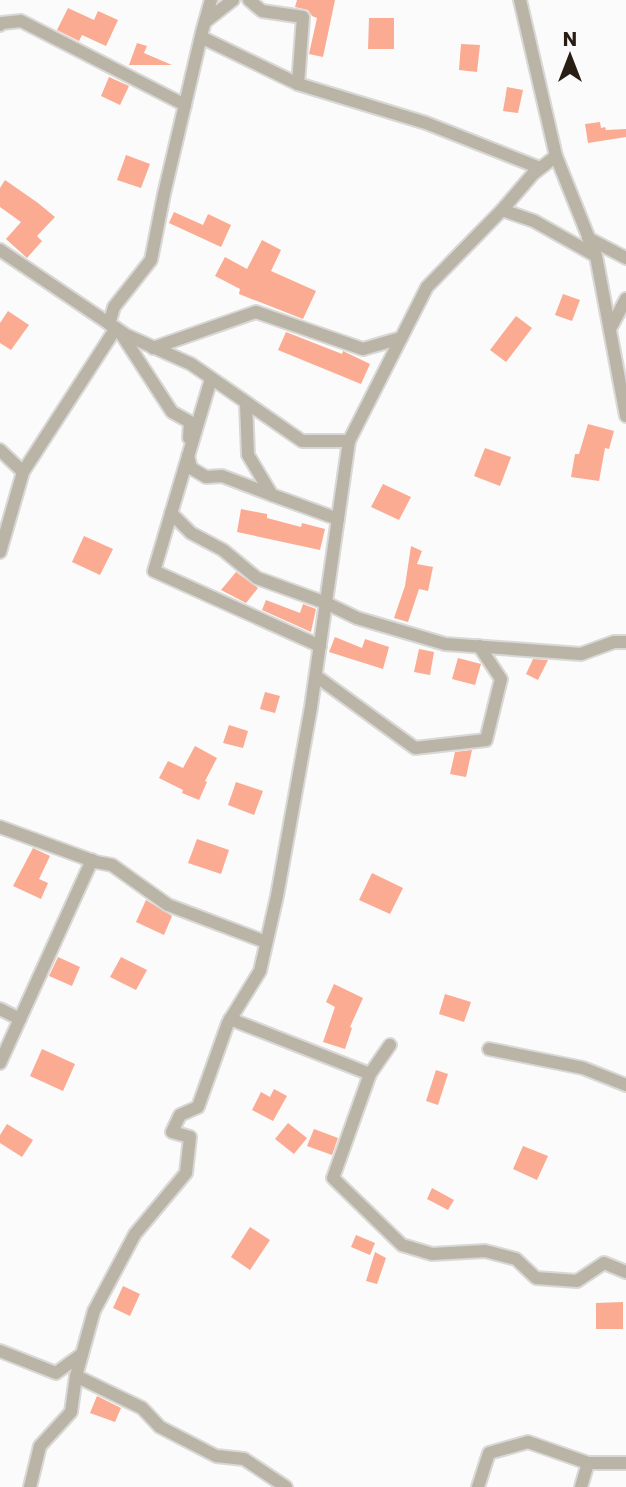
<svg xmlns="http://www.w3.org/2000/svg" width="626" height="1487" viewBox="0 0 626 1487" font-family="Poppins,sans-serif">
  <style>
    .building { fill: #fbab91 }
    .lines { fill: none; stroke-linecap: round; stroke-linejoin: round }
    .minor-casing { stroke: #d9d8d6; stroke-width: 16 }
    .minor { stroke: #b9b4a6; stroke-width: 12 }
  </style>
  <rect width="100%" height="100%" fill="#fbfbfb"/>
  <g class="building">
    <path d="M297 0H335L323 57 309 54 317 18 312 16 308 10 295 7Z"/>
    <path d="M68 8 94 20 98 11 118 20 106 46 82 35 79 41 57 30Z"/>
    <path d="M369 18H394V49H368Z"/>
    <path d="M137 43 147 46 144 53 172 65H129Z"/>
    <path d="M461 44 480 45 477 72 459 70Z"/>
    <path d="M109 77 129 86 120 105 101 96Z"/>
    <path d="M507 87 523 90 518 113 503 111Z"/>
    <path d="M600 122 601 128 605 127 606 130 626 129V137L588 143 585 124Z"/>
    <path d="M126 155 150 164 141 188 117 180Z"/>
    <path d="M5 180 38 203 55 217 37 236 42 241 27 258 6 239 21 222 0 207V188Z"/>
    <path d="M174 212 203 225 208 214 231 225 221 247 169 223Z"/>
    <path d="M262 240 281 250 271 271 316 291 303 319 239 294 240 289 215 276 225 257 247 269Z"/>
    <path d="M563 294 580 300 572 321 555 315Z"/>
    <path d="M8 311 29 325 11 350 0 343V323Z"/>
    <path d="M516 316 532 328 506 362 490 350Z"/>
    <path d="M286 332 342 354 343 351 370 364 361 384 278 350Z"/>
    <path d="M588 424 614 431 609 449 605 448 599 481 571 477 575 454H579Z"/>
    <path d="M485 448 511 457 500 486 474 476Z"/>
    <path d="M383 484 411 497 399 520 371 507Z"/>
    <path d="M241 509 267 514V518L301 527 302 523 325 529 320 550 237 532Z"/>
    <path d="M84 536 113 549 100 575 72 562Z"/>
    <path d="M411 546 422 551 417 564 433 567 428 591 419 589 408 622 394 618 405 586Z"/>
    <path d="M236 572 258 588 246 603 221 590Z"/>
    <path d="M266 600 300 613 303 604 316 609 311 632 262 610Z"/>
    <path d="M335 637 362 648 365 639 389 647 383 669 329 652Z"/>
    <path d="M419 649 434 652 430 675 414 672Z"/>
    <path d="M458 658 481 664 475 685 452 679Z"/>
    <path d="M533 659 548 660 538 680 526 674Z"/>
    <path d="M265 692 280 696 275 713 260 709Z"/>
    <path d="M229 725 248 731 243 748 223 743Z"/>
    <path d="M195 746 217 758 205 781 207 782 199 800 182 793 183 790 159 778 168 761 183 768Z"/>
    <path d="M472 750 466 777 450 774 455 752Z"/>
    <path d="M236 782 263 791 254 815 228 805Z"/>
    <path d="M197 839 229 850 221 874 188 863Z"/>
    <path d="M33 848 50 856 39 879 48 883 41 899 13 886Z"/>
    <path d="M372 873 403 888 390 914 359 900Z"/>
    <path d="M146 900 172 916 164 935 136 922Z"/>
    <path d="M58 957 80 967 72 986 49 976Z"/>
    <path d="M121 957 147 970 136 990 110 977Z"/>
    <path d="M334 984 363 998 350 1027 352 1028 345 1049 323 1042 335 1007 326 1002Z"/>
    <path d="M445 994 471 1002 464 1022 439 1014Z"/>
    <path d="M42 1049 75 1064 63 1091 30 1076Z"/>
    <path d="M436 1070 448 1074 438 1105 426 1101Z"/>
    <path d="M274 1089 287 1096 273 1121 252 1110 261 1092 270 1097Z"/>
    <path d="M288 1123 307 1138 294 1154 275 1139Z"/>
    <path d="M7 1124 33 1140 22 1157 0 1143V1135Z"/>
    <path d="M314 1129 338 1138 332 1155 307 1146Z"/>
    <path d="M523 1146 548 1156 537 1180 513 1169Z"/>
    <path d="M432 1188 454 1200 448 1210 427 1199Z"/>
    <path d="M250 1227 270 1240 250 1270 231 1257Z"/>
    <path d="M356 1235 375 1243 370 1255 351 1247Z"/>
    <path d="M375 1252 386 1258 377 1284 366 1281Z"/>
    <path d="M123 1286 140 1294 130 1316 113 1308Z"/>
    <path d="M623 1302V1329H596V1303Z"/>
    <path d="M97 1396 121 1408 115 1422 90 1413Z"/>
  </g>
  <g class="lines">
    <g class="minor-casing">
      <g id="minor">
        <path d="M249 0 262 11 303 17 298 84"/>
        <path d="M520 0 556 156 596 256 626 416"/>
        <path d="M205 22 233 0"/>
        <path d="M0 25 2 23 21 21 185 105"/>
        <path d="M205 39 298 84 426 123 540 168"/>
        <path d="M502 210 534 221 596 256"/>
        <path d="M588 238 626 258"/>
        <path d="M0 250 126 335 191 364 302 441H349"/>
        <path d="M109 324 114 307 151 260 164 194 202 32 211 0"/>
        <path d="M610 329 626 299"/>
        <path d="M122 335 172 412 190 422 189 438"/>
        <path d="M153 348 256 312 363 349 401 338"/>
        <path d="M211 379 154 571 320 646"/>
        <path d="M246 403 248 455 272 495 338 519"/>
        <path d="M0 450 23 472"/>
        <path d="M188 456 191 468 206 477 222 476 272 495"/>
        <path d="M171 513 191 533 223 550 257 578 326 603 357 618 445 644 581 654 614 642H626"/>
        <path d="M0 552 23 472 116 328"/>
        <path d="M316 676 415 748 486 740 501 679 479 646"/>
        <path d="M0 827 96 862 112 865 168 905 266 942"/>
        <path d="M0 1009 20 1019"/>
        <path d="M230 1019 370 1074"/>
        <path d="M390 1045 370 1074 333 1178 402 1245 432 1254 485 1251 516 1259 536 1278 577 1281 604 1263 626 1272"/>
        <path d="M489 1049 583 1068 626 1085"/>
        <path d="M0 1063 92 860"/>
        <path d="M0 1351 56 1373 82 1354"/>
        <path d="M76 1376 142 1408 160 1427 216 1456 244 1459 286 1487"/>
        <path d="M30 1487 40 1446 71 1412 76 1376 94 1311 135 1234 186 1173 190 1137 172 1132 180 1115 198 1107 228 1023 260 971 277 896 311 707 349 441 427 287 502 210 533 174 556 156"/>
        <path d="M478 1487 489 1453 528 1442 588 1463H626"/>
        <path d="M581 1487 588 1463"/>
      </g>
    </g>
    <use href="#minor" class="minor"/>
  </g>
  <g transform="translate(570 56)" stroke="#fbfbfb" stroke-width="5" paint-order="stroke">
  <path d="M0-5L12 26L0 18L-12 26Z" fill="#281e14"/>
  <text y="-10" font-size="19" font-weight="bold" text-anchor="middle" fill="#281e14">N</text>
  </g>
</svg>
